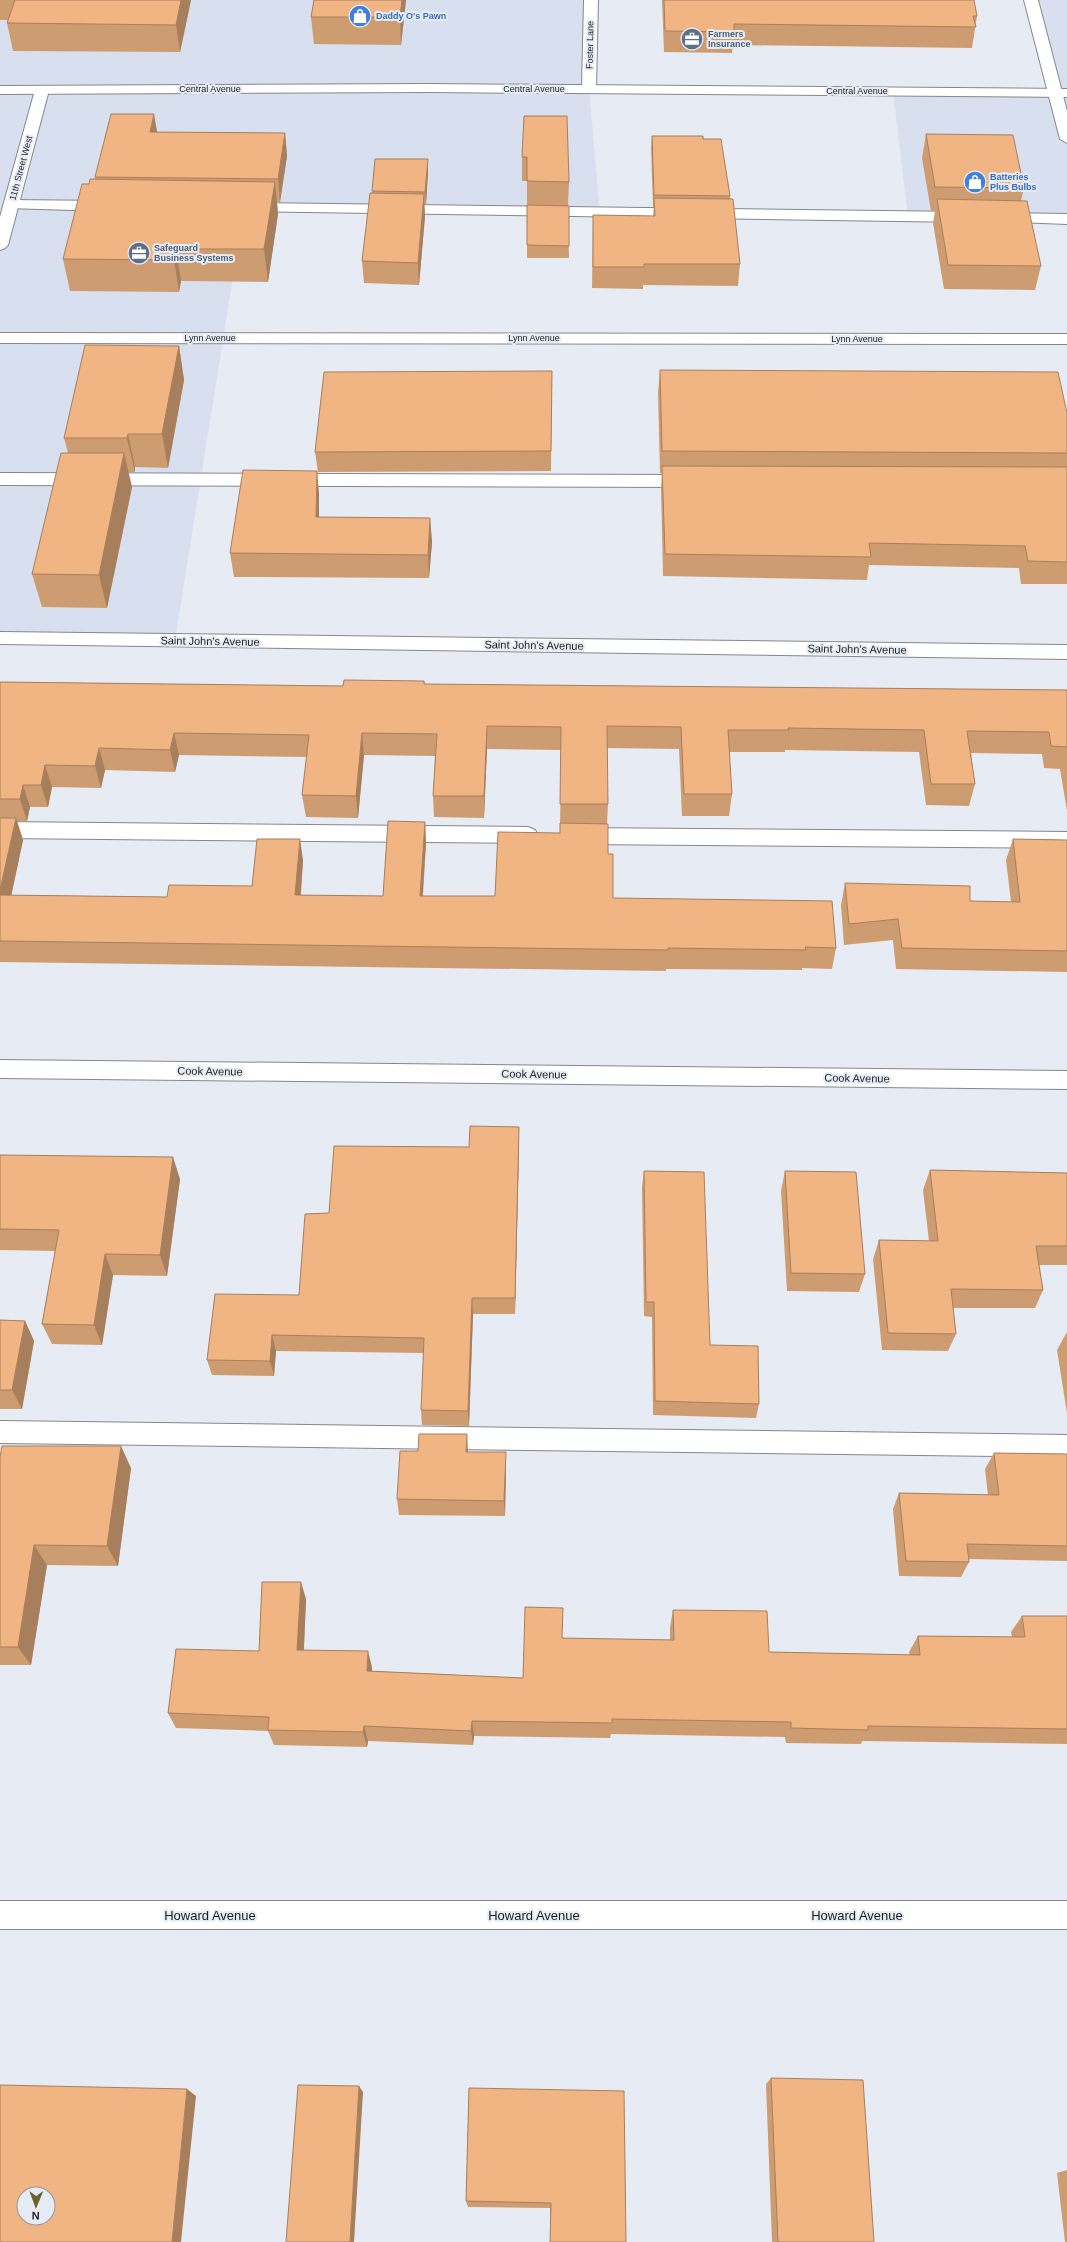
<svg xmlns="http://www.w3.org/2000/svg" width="1067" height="2242" viewBox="0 0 1067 2242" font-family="Arial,sans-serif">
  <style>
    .built { fill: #d8dfee }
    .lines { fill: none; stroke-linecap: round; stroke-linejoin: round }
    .service-casing { stroke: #83878e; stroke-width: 2 }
    .minor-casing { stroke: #83878e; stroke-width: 2 }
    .secondary-casing { stroke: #83878e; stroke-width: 2 }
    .service { fill: #fff; fill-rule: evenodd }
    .minor { fill: #fff; fill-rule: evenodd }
    .secondary { fill: #fff; fill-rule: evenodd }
    .wall { fill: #ce9c71; fill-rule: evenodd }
    .shaded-wall { fill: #a87f5c }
    .building { fill: #f0b583; stroke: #a87f5c; fill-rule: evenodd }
    .labels { text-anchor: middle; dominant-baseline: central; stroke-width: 4; stroke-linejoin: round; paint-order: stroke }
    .far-shop-label { font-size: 9px; font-weight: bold; fill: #366cbe; stroke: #e7ecf4; text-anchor: start }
    .far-service-label { font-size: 9px; font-weight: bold; fill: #4e5e75; stroke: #e7ecf4; text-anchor: start }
    .far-street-label { font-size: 9px; fill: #1c1e21; stroke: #e7ecf4 }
    .street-label { font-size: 11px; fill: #1c1e21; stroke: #e7ecf4 }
    .near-street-label { font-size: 13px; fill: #1c1e21; stroke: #e7ecf4 }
  </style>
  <rect width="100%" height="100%" fill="#e7ecf4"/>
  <g class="built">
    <path d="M0 0H589V89L600 213 244 208 175 640 0 638Z"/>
    <path d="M1031 0H1067V219L908 217 893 92 1053 93Z"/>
  </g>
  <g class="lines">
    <g class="service-casing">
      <g id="service">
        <path d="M11 200 106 201 111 203 114 206 111 209 106 211 6 208 3 205 6 202Z"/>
        <path d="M248 203 964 212 969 214 972 217 969 220 964 222 243 211 240 208 243 205Z"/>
        <path d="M1000 213 1067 214V224L995 221 992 218 995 215Z"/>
        <path d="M0 473 692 475 698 477 701 481 698 485 692 487 0 485Z"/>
        <path d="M0 822 528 827 535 830 538 835 535 840 528 843 0 838Z"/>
        <path d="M578 828 1067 832V848L578 844 571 841 568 836 571 831Z"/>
        <path d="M0 1421 1067 1435V1457L0 1443Z"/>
      </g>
    </g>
    <g class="minor-casing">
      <g id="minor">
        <path d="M584 0H598L596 89 589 93 582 89Z"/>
        <path d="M1024 0H1038L1067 111V143L1060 139Z"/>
        <path d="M42 86 49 90 8 245 5 248 0 250V217L35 90Z"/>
        <path d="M0 333 1067 334V344L0 343Z"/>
        <path d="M0 632 1067 645V659L0 644Z"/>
        <path d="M0 1060 1067 1071V1089L0 1078Z"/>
        <rect x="0" y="1901" width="1067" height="28"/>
      </g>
    </g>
    <g class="secondary-casing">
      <path id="secondary" d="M430 84 1067 89V97L430 92 0 94V86Z"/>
    </g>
    <use href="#service" class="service"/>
    <use href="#minor" class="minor"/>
    <use href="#secondary" class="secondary"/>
  </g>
  <g class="wall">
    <path d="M0 0H191L180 52 13 51 7 23 8 20H0Z"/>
    <path d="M314 0H406L401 45 314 44 311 17Z"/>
    <path d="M662 0H974L977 16 972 48 733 45 732 53 664 52Z"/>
    <path d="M524 116 569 182 568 205 569 258H527V181H522V157Z"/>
    <path d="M157 132 285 133 287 156 280 202H277L278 214 268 282 181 281 179 292 70 291 63 259 89 184 95 179V177Z"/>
    <path d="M926 134 1024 188 1021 201 1041 266 1035 290 944 289 933 223 935 211H931L922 158Z"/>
    <path d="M652 136 703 139 730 196V199L740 264 738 286 643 285V289L592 288 593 215 653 216 654 207H653L651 148Z"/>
    <path d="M428 159V172L426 204H424L425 216 419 285 364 283 362 261 372 191Z"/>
    <path d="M179 346 184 380 168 468 135 467V472H128L132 487 107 608 42 607 32 574 68 453 64 438Z"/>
    <path d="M660 370 1067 413V584H1021L1019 568 869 565 867 580 663 576 661 488 662 473H660L658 393Z"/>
    <path d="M552 371 551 471 318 472 315 452Z"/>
    <path d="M317 471 319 495V517L430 518 432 542 429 578 234 577 230 553Z"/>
    <path d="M424 681 425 684 1067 690V811L1060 769 1044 768 1042 754 971 753 975 784 969 806 926 805 919 752 785 750V752H729L732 794 729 816H682L679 749 607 748 608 804 607 824 608 854 613 898 836 948 832 969 802 968V970L666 969V971L0 962V682L343 686ZM487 749 561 750 560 833 495 896H423L426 843 425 822 383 896 301 895 303 860 252 886 167 897 11 895 23 840 17 821H27L30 807H48L52 787 101 788 105 770 175 772 179 755 307 757 302 795 306 817 358 818 364 755 435 756 433 796 434 817 484 818Z"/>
    <path d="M1013 839 1067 840V972L896 969 893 940 844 945 841 905 845 883 970 901 1011 902 1006 860Z"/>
    <path d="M519 1145 515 1314H473L469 1426 422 1425 421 1410 424 1353 276 1351 274 1376 212 1375 207 1360 299 1295 329 1213 469 1147Z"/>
    <path d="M0 1155 180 1179 167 1276 113 1275 102 1345 52 1344 42 1324 55 1251 0 1250Z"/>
    <path d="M930 1170 1067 1173V1265H1039L1043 1290 1035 1308H953L956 1334 948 1351 882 1350 873 1259 879 1240 929 1241 923 1190Z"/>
    <path d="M644 1171 710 1345 759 1404 756 1418 653 1415 652 1317 644 1316 642 1187Z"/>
    <path d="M785 1171 865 1274 859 1292 787 1291 781 1191Z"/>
    <path d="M0 1320 25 1321 34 1341 22 1409H0Z"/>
    <path d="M1067 1332V1413L1057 1350Z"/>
    <path d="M468 1452 506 1469 505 1516 399 1515 397 1499Z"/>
    <path d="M994 1453 1067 1454V1561L969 1559V1562L961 1577 899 1576 893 1509 899 1493 988 1495 985 1469Z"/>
    <path d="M0 1457 131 1468 118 1566 47 1565 31 1665H0Z"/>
    <path d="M306 1599 304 1650 372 1667V1671L523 1678 562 1638 670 1640V1627L673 1610 769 1652 910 1655 909 1652 918 1636 1012 1637 1011 1632 1022 1616H1067V1744L862 1741 861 1744 786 1743 785 1737 611 1734 610 1738 474 1736 473 1745 368 1741 367 1747 274 1745 268 1731 176 1728 168 1713 259 1651Z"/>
    <path d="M771 2078 874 2242H772L766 2084Z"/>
    <path d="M469 2088 626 2242H550V2208L468 2207 466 2201Z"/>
    <path d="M1067 2170V2242H1065L1057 2173Z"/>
  </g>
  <g class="shaded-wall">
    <path d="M181 0H191L180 52 176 25Z"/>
    <path d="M402 0H406L401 45 400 17Z"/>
    <path d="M154 114 158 137 150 132Z"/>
    <path d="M285 133 287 156 280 202 278 179Z"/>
    <path d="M428 159V172L426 204 425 192Z"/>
    <path d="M275 182 278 214 268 282 264 249Z"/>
    <path d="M424 194 425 216 419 285 418 263Z"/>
    <path d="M176 249 181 281 179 292 174 260Z"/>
    <path d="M179 346 184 380 168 468 162 434Z"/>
    <path d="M128 434 135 467V472L127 438Z"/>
    <path d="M124 453 132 487 107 608 99 575Z"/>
    <path d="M317 471 319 495V541L316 517Z"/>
    <path d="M430 518 432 542 429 578 428 555Z"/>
    <path d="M487 726V749L484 818V796Z"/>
    <path d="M174 733 179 755 175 772 170 750Z"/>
    <path d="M362 733 364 755 358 818 356 796Z"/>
    <path d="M99 748 105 770 101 788 95 766Z"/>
    <path d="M45 765 52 787 48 807 41 785Z"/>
    <path d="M23 785 30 807 27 821 20 799Z"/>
    <path d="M16 818 23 840 7 916 0 898V890Z"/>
    <path d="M425 822 426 843 421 917 420 896Z"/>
    <path d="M300 839 303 860 299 916 295 895Z"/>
    <path d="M519 1127V1145L515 1314V1298Z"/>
    <path d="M173 1157 180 1179 167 1276 160 1255Z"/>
    <path d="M105 1254 113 1275 102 1345 94 1325Z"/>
    <path d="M472 1298 473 1314 469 1426 468 1411Z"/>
    <path d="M25 1321 34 1341 22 1409 12 1390Z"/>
    <path d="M272 1335 276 1351 274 1376 270 1361Z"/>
    <path d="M467 1434 468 1451 467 1468 466 1452Z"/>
    <path d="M121 1446 131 1468 118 1566 107 1546Z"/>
    <path d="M506 1452V1469L505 1516 504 1501Z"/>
    <path d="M34 1545 47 1565 31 1665 18 1647Z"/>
    <path d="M301 1582 306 1599 303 1666 297 1650Z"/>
    <path d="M368 1651 372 1667 371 1687 367 1671Z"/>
    <path d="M472 1721 474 1736 473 1745 471 1731Z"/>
    <path d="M364 1726 368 1741 367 1747 363 1732Z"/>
    <path d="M359 2086 363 2092 354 2242H350Z"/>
    <path d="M187 2089 196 2096 181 2242H172Z"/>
  </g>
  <g class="building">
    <path d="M15 0H181L176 25 7 23Z"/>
    <path d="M314 0H402L400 17H311Z"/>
    <path d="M664 0H974L977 16H973L976 27 734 24V32L665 31Z"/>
    <path d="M111 114H154L150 132 285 133 278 179 95 177Z"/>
    <path d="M524 116H567L569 182 527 181V157H522Z"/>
    <path d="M926 134 1013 135 1024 188 935 187Z"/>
    <path d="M652 136H703V139H721L730 196 654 195Z"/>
    <path d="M375 159H428L425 192 372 191Z"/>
    <path d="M90 179 275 182 264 249H176L174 260 63 259 82 184H89Z"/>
    <path d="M370 193 424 194 418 263 362 261Z"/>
    <path d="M654 198 733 199 740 264H644V267H593V215L655 216Z"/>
    <path d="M937 199 1027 201 1041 266 948 265Z"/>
    <path d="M527 205 569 206V246L527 245Z"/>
    <path d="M85 345 179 346 162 434H128L127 438H64Z"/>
    <path d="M660 370 1058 372 1067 413V453L662 451Z"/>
    <path d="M552 371 551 451 315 452 324 372Z"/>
    <path d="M61 453H124L99 575 32 574Z"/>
    <path d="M662 466 1067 467V562L1028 561 1025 546 869 543 871 557 665 554Z"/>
    <path d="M243 470 317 471 316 517 430 518 428 555 230 553Z"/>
    <path d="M344 680 424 681V684L1067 690V747L1051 746 1049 732 967 731 975 784H931L924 730 788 728 789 730H728L732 794H684L681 727 607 726 608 804H560L561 727 487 726 484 796H433L437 734 362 733 356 796 302 795 309 735 174 733 170 750 99 748 95 766 45 765 41 785H23L20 799H0V682L343 686Z"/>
    <path d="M0 818H16L0 890Z"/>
    <path d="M388 821 425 822 420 896H495L498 832 560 833V823L608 824V854H613V898L832 901 836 948 805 947 806 950 668 948V950L0 941V895L167 897 169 885 252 886 257 839H300L295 895 383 896Z"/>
    <path d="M1013 839 1067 840V951L902 948 898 919 849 924 845 883 970 886V901L1020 902Z"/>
    <path d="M470 1126 519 1127 515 1298H472L468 1411 421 1410 424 1338 272 1335 270 1361 207 1360 215 1294 299 1295 305 1214 329 1213 334 1146 469 1147Z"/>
    <path d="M0 1155 173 1157 160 1255 105 1254 94 1325 42 1324 59 1230 0 1229Z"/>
    <path d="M930 1170 1067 1173V1246H1036L1043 1290 951 1289 956 1334 888 1333 879 1240 938 1241Z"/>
    <path d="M644 1171 704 1172 710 1345 758 1346 759 1404 655 1401 654 1302H646Z"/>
    <path d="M785 1171 856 1172 865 1274 791 1273Z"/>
    <path d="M0 1320 25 1321 12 1390H0Z"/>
    <path d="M419 1434H467L466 1452H506L504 1501 397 1499 400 1451H418Z"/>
    <path d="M2 1446H121L107 1546 34 1545 18 1647H0V1457Z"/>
    <path d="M994 1453 1067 1454V1546L967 1544 969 1562 906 1561 899 1493 999 1495Z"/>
    <path d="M262 1582H301L297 1650 368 1651 367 1671 523 1678 525 1607 563 1608 562 1638 674 1640 673 1610 767 1611 769 1652 920 1655 918 1636 1025 1637 1022 1616H1067V1729L868 1726V1730L791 1728V1722L612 1719V1723L472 1721 471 1731 364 1726 363 1732 268 1730 269 1717 168 1713 176 1649 259 1651Z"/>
    <path d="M771 2078 863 2080 874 2242H778Z"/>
    <path d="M0 2085 187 2089 172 2242H0ZM24 2194H48V2218H24Z"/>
    <path d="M298 2085 359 2086 350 2242H286Z"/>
    <path d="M469 2088 624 2091 626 2242H550L551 2203 466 2201Z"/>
  </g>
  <defs>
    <g id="shop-disc" transform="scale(1.15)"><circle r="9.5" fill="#3f7fe0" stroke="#e7ecf4"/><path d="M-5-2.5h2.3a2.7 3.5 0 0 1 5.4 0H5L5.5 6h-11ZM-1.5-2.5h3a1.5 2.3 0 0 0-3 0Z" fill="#fff"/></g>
    <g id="office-disc" transform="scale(1.15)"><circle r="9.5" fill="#5c6f8a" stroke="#e7ecf4"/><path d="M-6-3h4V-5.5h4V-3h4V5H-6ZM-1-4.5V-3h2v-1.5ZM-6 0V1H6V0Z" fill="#fff"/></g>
  </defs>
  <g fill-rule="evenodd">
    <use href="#shop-disc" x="360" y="16"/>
    <use href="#office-disc" x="692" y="39"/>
    <use href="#shop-disc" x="975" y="182"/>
    <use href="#office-disc" x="139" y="253"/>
  </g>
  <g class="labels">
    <g class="far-shop-label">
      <text x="376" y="16">Daddy O's Pawn</text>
      <text x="990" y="177">Batteries<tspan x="990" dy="10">Plus Bulbs</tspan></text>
    </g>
    <g class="far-service-label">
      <text x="708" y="34">Farmers<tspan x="708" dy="10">Insurance</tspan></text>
      <text x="154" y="248">Safeguard<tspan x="154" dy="10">Business Systems</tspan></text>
    </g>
    <g class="far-street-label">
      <text transform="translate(590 45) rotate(-89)">Foster Lane</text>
      <text x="210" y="89">Central Avenue</text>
      <text x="534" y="89">Central Avenue</text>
      <text x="857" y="91">Central Avenue</text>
      <text transform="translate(21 168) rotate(-75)">11th Street West</text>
      <text x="210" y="338">Lynn Avenue</text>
      <text x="534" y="338">Lynn Avenue</text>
      <text x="857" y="339">Lynn Avenue</text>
    </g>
    <g class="street-label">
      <text transform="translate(210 641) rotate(1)">Saint John's Avenue</text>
      <text transform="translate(534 645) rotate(1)">Saint John's Avenue</text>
      <text transform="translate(857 649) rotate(1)">Saint John's Avenue</text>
      <text transform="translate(210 1071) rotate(1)">Cook Avenue</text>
      <text transform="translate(534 1074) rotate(1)">Cook Avenue</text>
      <text transform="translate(857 1078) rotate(1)">Cook Avenue</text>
    </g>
    <g class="near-street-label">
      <text x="210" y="1915">Howard Avenue</text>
      <text x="534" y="1915">Howard Avenue</text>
      <text x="857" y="1915">Howard Avenue</text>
    </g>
  </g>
  <g transform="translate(36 2206) rotate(181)"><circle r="19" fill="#e7ecf4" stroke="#969aa0"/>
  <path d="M0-3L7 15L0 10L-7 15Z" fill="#6c622f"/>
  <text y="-6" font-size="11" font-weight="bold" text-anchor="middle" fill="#1c1e21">N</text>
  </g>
</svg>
